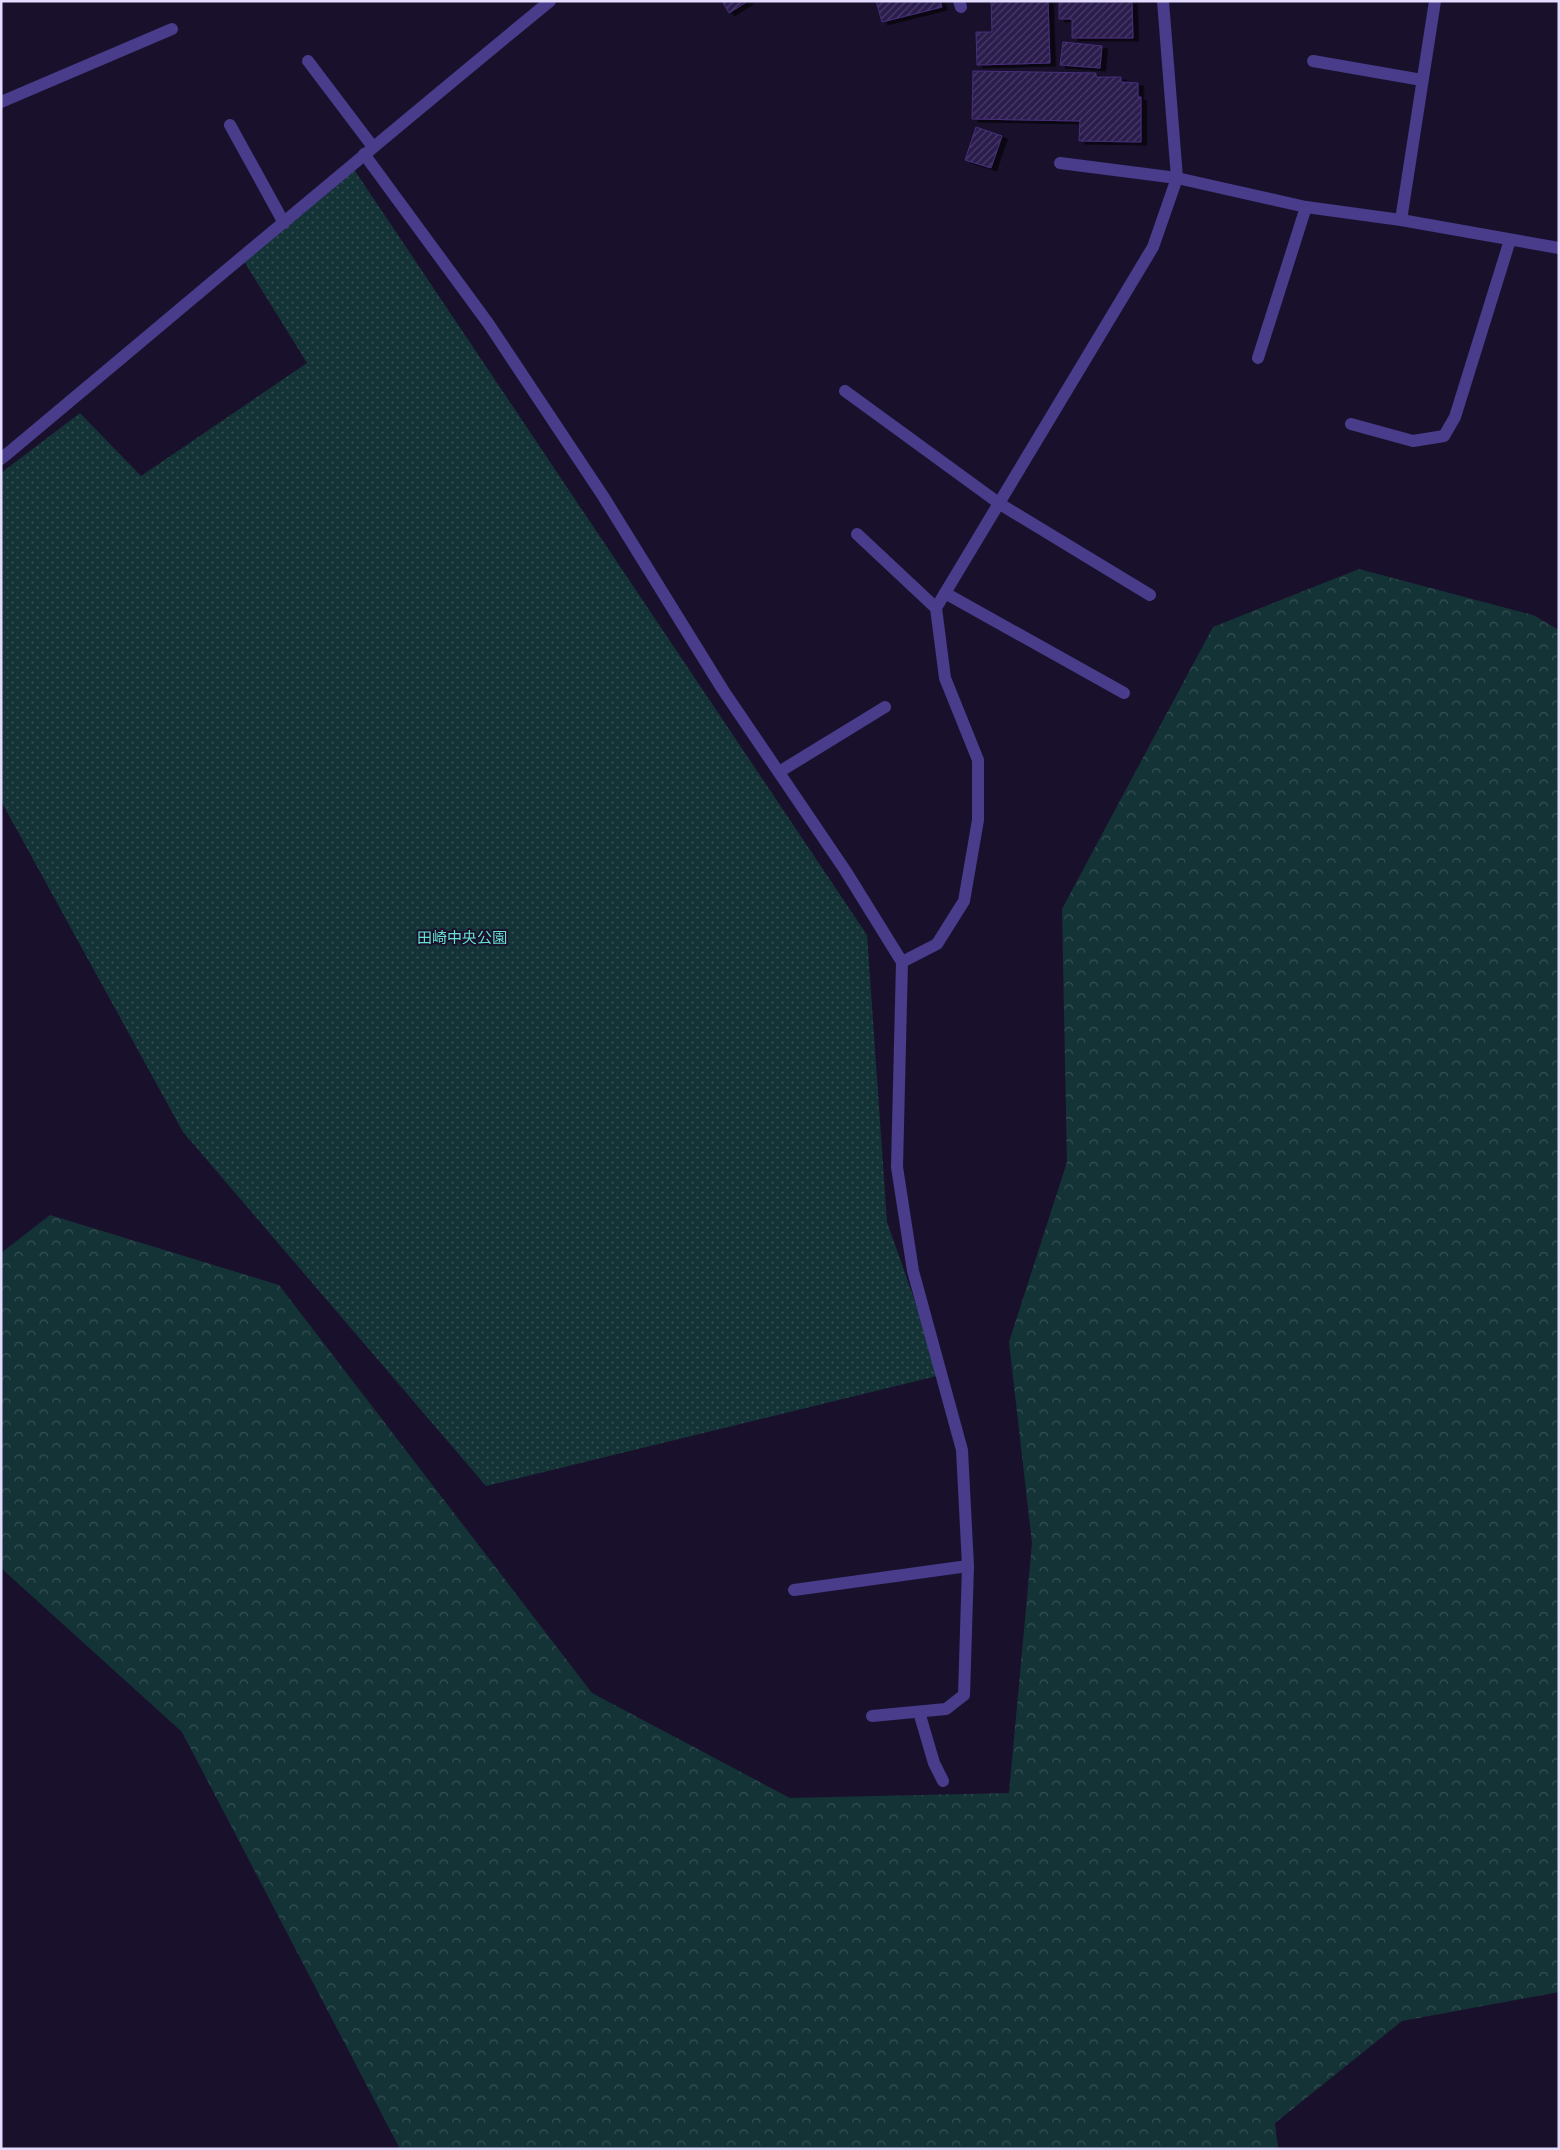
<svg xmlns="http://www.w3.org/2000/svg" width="1560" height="2150" viewBox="0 0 1560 2150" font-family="'Roboto Condensed','Noto Sans JP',sans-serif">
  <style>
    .forest { fill: url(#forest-crowns) }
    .park { fill: url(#park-dots) }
    .building { fill: url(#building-hatch); stroke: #462f79; filter: url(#shadow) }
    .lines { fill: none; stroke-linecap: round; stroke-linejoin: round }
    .minor { stroke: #483c8b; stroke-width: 12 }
    .tertiary { stroke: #483c8b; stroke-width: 12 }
    .labels { text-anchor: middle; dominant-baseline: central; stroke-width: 4; stroke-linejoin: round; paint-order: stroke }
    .park-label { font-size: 15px; fill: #65e2d1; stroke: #19112c }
  </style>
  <defs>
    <pattern id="forest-crowns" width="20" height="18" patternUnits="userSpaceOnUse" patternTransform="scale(1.25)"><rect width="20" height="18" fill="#143336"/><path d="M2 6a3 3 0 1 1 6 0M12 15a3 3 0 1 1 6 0" fill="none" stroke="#365054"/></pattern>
    <pattern id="park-dots" width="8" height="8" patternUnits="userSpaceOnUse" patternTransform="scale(1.25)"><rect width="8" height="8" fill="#143336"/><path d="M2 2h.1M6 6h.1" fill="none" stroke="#365054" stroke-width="1.8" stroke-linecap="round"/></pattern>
    <pattern id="building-hatch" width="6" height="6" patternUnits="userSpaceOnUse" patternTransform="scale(1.25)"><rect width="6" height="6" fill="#2c1d4d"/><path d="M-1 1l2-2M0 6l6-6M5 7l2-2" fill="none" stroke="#4a3d68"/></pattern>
    <filter id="shadow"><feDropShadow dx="5.5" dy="3" stdDeviation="0" flood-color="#0009"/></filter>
  </defs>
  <rect width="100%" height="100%" fill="#19112c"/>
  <path class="forest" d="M1359 569 1533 615 1559 630V1992L1402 2021 1275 2123 1278 2149H400L182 1732 1 1568V1253L50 1215 279 1285 592 1693 790 1798 1009 1793 1032 1543 1009 1342 1067 1162 1062 909 1213 627Z"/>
  <path class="park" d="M351 165 867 935 887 1222 941 1375 486 1486 183 1132 1 801V473L80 413 141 476 307 363 242 258Z"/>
  <g class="building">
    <path d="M722 1H748L729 13Z"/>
    <path d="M876 1H940L942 7 882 22Z"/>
    <path d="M991 1H1048L1050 63 977 65 976 32H992Z"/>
    <path d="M1059 1H1132L1133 38H1072V19H1059Z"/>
    <path d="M1063 42 1102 46 1100 68 1060 65Z"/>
    <path d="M973 71 1096 73V77H1121V82L1138 83V97H1141V142L1079 141 1080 121 972 119Z"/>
    <path d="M976 127 1002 136 991 168 965 160Z"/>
  </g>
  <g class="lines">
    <g class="minor">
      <path d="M959 1 961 7"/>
      <path d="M308 61 373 147"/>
      <path d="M1313 61 1422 80"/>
      <path d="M1 102 172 29"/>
      <path d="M230 125 284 223"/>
      <path d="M364 154 488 323 603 496 723 690 845 870 902 962 897 1167 913 1271 962 1450 968 1566 964 1695 946 1709 872 1716"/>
      <path d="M1060 163 1177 178 1306 207 1401 220 1559 248"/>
      <path d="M1401 220 1435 1"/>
      <path d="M1258 358 1306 207"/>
      <path d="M845 391 1000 504 1150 595"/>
      <path d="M1351 424 1413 441 1444 436 1455 417 1510 240"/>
      <path d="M857 534 936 608 945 678 978 760V820L964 901 937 944 902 962"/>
      <path d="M945 593 1124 693"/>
      <path d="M936 608 1153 247 1177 178 1163 1"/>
      <path d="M779 772 885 707"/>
      <path d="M794 1590 968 1566"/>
      <path d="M919 1712 934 1763 943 1781"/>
    </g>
    <path class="tertiary" d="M1 459C184 306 366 152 550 1"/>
  </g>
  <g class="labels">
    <g class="park-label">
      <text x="462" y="938">田崎中央公園</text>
    </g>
  </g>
  <rect width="1560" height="2150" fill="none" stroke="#e4dcff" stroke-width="5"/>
</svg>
